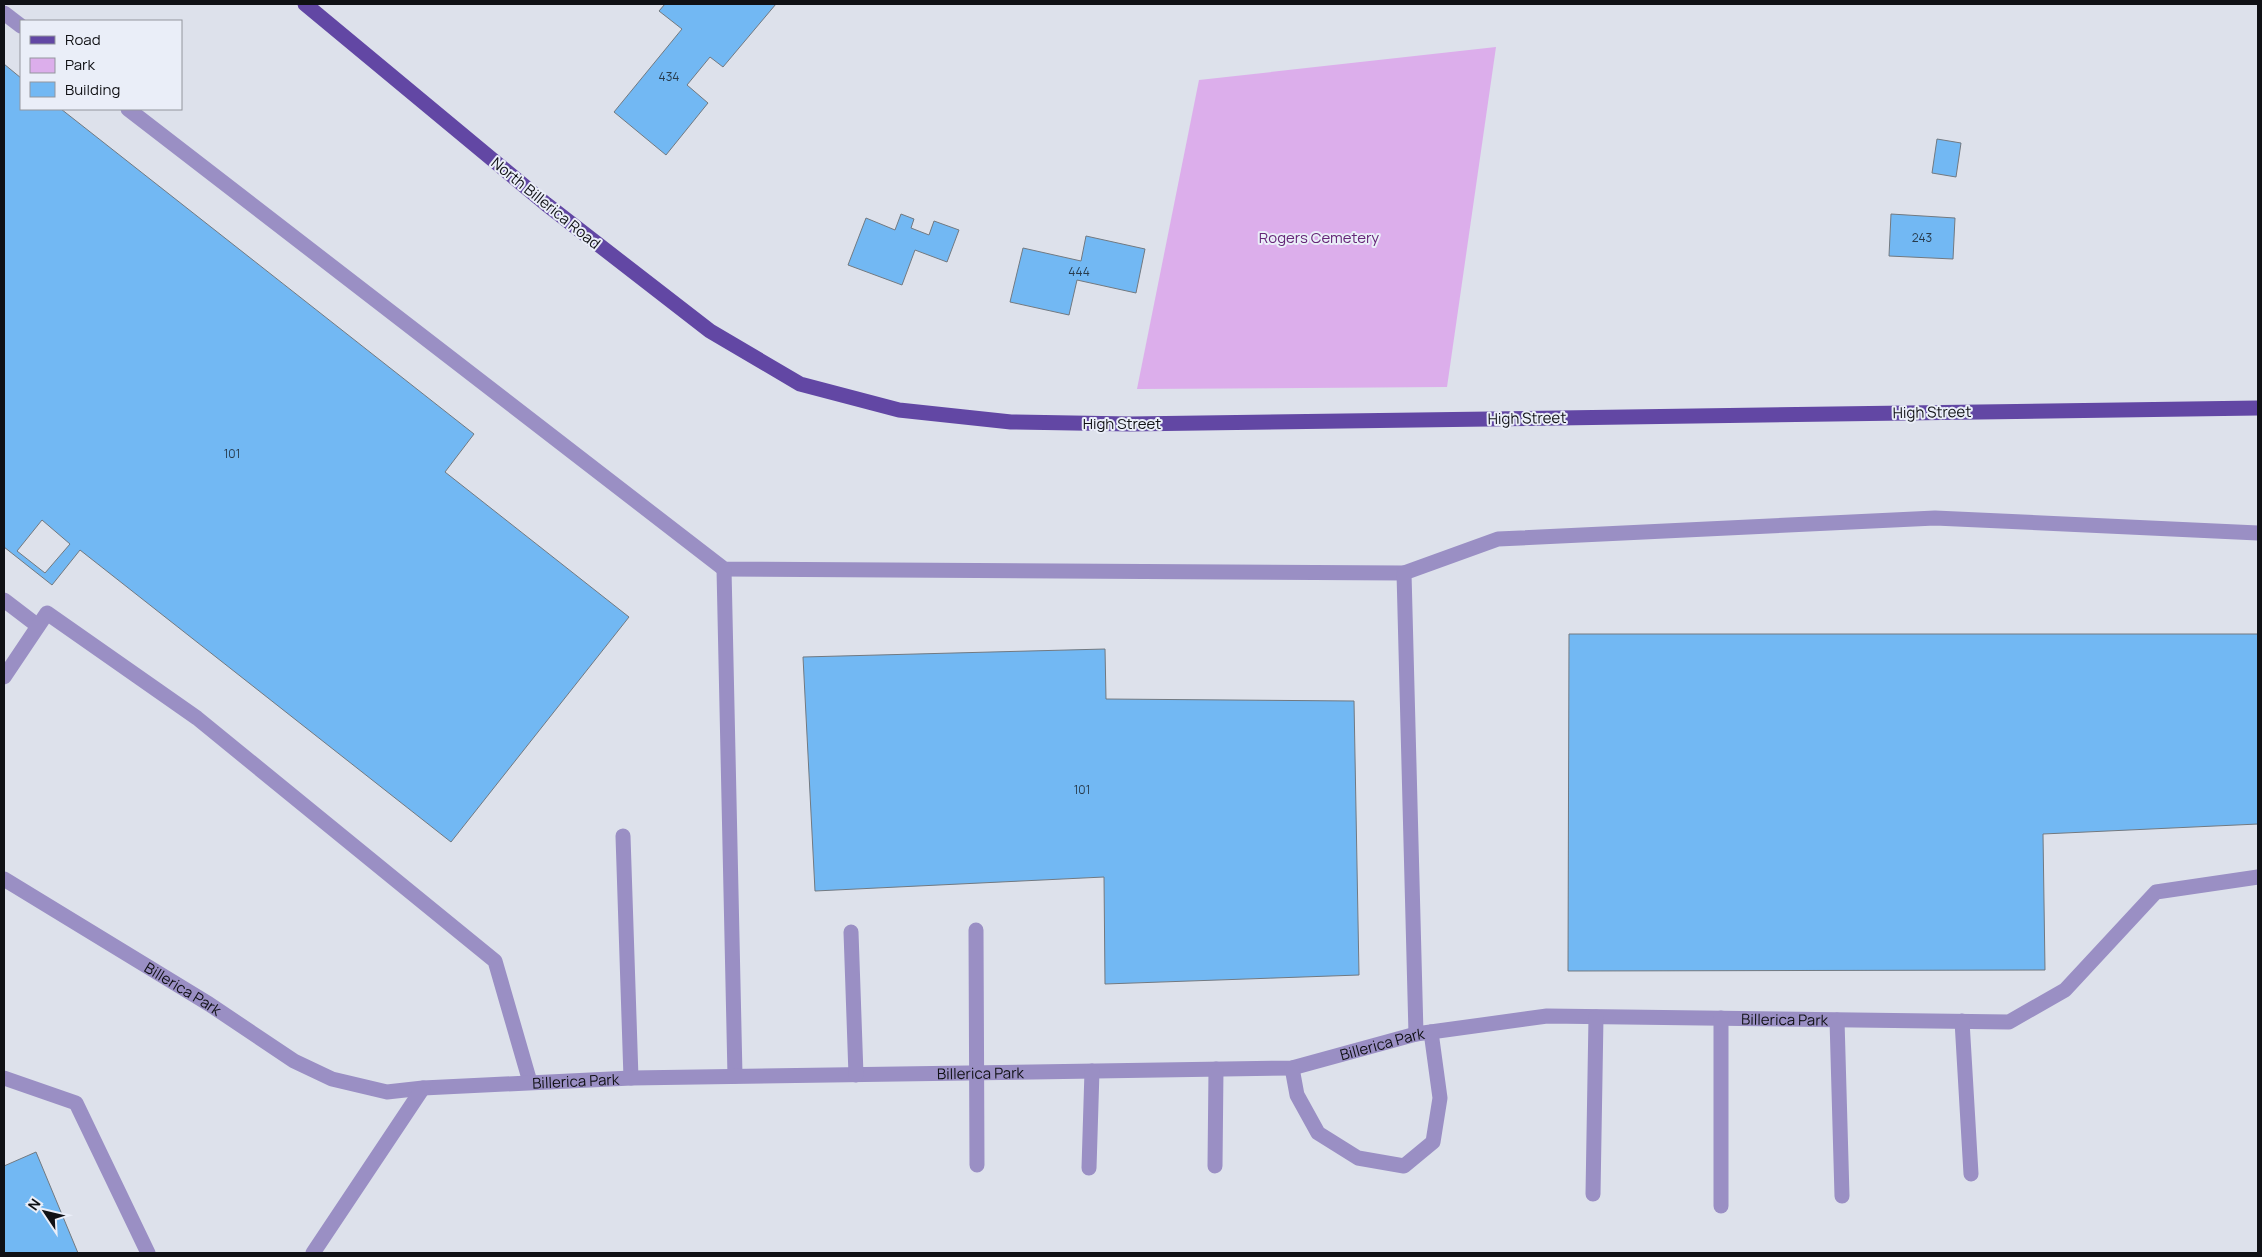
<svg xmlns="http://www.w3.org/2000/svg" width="2262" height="1257" viewBox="0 0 2262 1257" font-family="Manrope,sans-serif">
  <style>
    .green { fill: #dcaeeb }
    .building { fill: #72b8f3; stroke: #727980; fill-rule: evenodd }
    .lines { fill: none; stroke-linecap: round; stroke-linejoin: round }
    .minor { stroke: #9a8fc4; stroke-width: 15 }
    .major { stroke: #6247a4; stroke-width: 15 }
    .labels { text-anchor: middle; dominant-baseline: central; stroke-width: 4; stroke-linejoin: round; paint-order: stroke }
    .number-label { font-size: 12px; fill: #283b4c }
    .street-label { font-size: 15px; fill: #101115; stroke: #eaeef8 }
    .park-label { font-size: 15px; fill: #652677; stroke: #eaeef8 }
  </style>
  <rect width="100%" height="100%" fill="#dde1eb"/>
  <path class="green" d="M1496 47 1447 387 1137 389 1199 80Z"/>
  <g class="building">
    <path d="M665 4H776L723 67 710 57 687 85 708 103 666 155 614 112 682 29 659 11Z"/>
    <path d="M4 64 21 78V109H61L474 434 445 472 629 617 451 842 80 550 52 585 4 547ZM42 520 70 544 45 573 17 551Z"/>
    <path d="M1937 139 1961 143 1956 177 1932 173Z"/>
    <path d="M901 214 914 219 911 228 929 235 934 221 959 230 947 262 915 250 902 285 848 265 866 218 895 230Z"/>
    <path d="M1891 214 1955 218 1953 259 1889 256Z"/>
    <path d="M1086 236 1145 249 1136 293 1077 280 1069 315 1010 302 1023 248 1081 261Z"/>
    <path d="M1569 634H2258V824L2043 834 2045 970 1568 971Z"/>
    <path d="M1105 649 1106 699 1354 701 1359 975 1105 984 1104 877 815 891 803 657Z"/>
    <path d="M36 1152 78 1253H4V1166Z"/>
  </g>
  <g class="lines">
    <g class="minor">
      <path d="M4 13 21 26"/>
      <path d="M128 109 724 569 1404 573"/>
      <path d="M724 569 735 1076"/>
      <path d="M4 600 38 626"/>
      <path d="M4 677 47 613 197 718 495 961 530 1082"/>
      <path d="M623 836 631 1078"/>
      <path id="s1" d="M4 879 209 1004 294 1061 332 1079 387 1092 423 1088 631 1078 1292 1068 1416 1034 1547 1016 2009 1022 2065 990 2156 892 2258 877"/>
      <path d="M976 930 977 1165"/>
      <path d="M851 932 856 1075"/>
      <path d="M1837 1020 1842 1196"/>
      <path d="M1962 1021 1971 1174"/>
      <path d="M1416 1034 1404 573 1498 539 1935 518 2258 533"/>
      <path d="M1292 1068 1297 1095 1318 1133 1358 1158 1404 1166 1433 1142 1440 1098 1431 1032"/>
      <path d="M4 1078 76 1103 148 1253"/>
      <path d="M1215 1166 1216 1069"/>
      <path d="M1089 1168 1092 1071"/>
      <path d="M1593 1194 1596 1017"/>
      <path d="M1721 1206V1018"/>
      <path d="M313 1253 423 1088"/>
    </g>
    <path class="major" d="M305 4 546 204 710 331 800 384 899 410 1011 422 1130 424 2258 408"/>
  </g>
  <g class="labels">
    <g class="number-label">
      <text x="669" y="76">434</text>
      <text x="1922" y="237">243</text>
      <text x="1079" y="271">444</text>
      <text x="232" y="453">101</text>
      <text x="1082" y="789">101</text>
    </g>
    <g class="street-label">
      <text transform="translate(546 203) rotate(39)">North Billerica Road</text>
      <text transform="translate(1932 412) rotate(-1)">High Street</text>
      <text transform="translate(1527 418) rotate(-1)">High Street</text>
      <text x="1122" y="423">High Street</text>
      <text stroke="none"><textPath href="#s1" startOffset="210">Billerica Park</textPath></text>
      <text stroke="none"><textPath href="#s1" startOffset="1845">Billerica Park</textPath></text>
      <text stroke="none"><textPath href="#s1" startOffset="1440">Billerica Park</textPath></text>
      <text stroke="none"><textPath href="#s1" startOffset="1035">Billerica Park</textPath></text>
      <text stroke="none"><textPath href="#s1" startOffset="630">Billerica Park</textPath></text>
    </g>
    <g class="park-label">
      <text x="1319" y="237">Rogers Cemetery</text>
    </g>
  </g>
  <rect width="2262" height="1257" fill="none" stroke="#101115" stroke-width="10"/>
  <rect x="20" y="20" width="162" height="90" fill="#eaeef8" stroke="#93969d"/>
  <rect x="30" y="36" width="25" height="8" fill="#6247a4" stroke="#93969d"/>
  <text x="65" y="45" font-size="15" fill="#101115">Road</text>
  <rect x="30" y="58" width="25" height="15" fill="#dcaeeb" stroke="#93969d"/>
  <text x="65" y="70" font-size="15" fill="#101115">Park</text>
  <rect x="30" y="82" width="25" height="15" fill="#72b8f3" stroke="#93969d"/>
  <text x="65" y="95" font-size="15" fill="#101115">Building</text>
  <g transform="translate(45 1212) rotate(305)" stroke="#eaeef8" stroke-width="4" paint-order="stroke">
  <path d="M0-4L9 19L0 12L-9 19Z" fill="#101115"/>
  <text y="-8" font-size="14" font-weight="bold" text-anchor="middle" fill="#101115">N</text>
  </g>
</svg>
